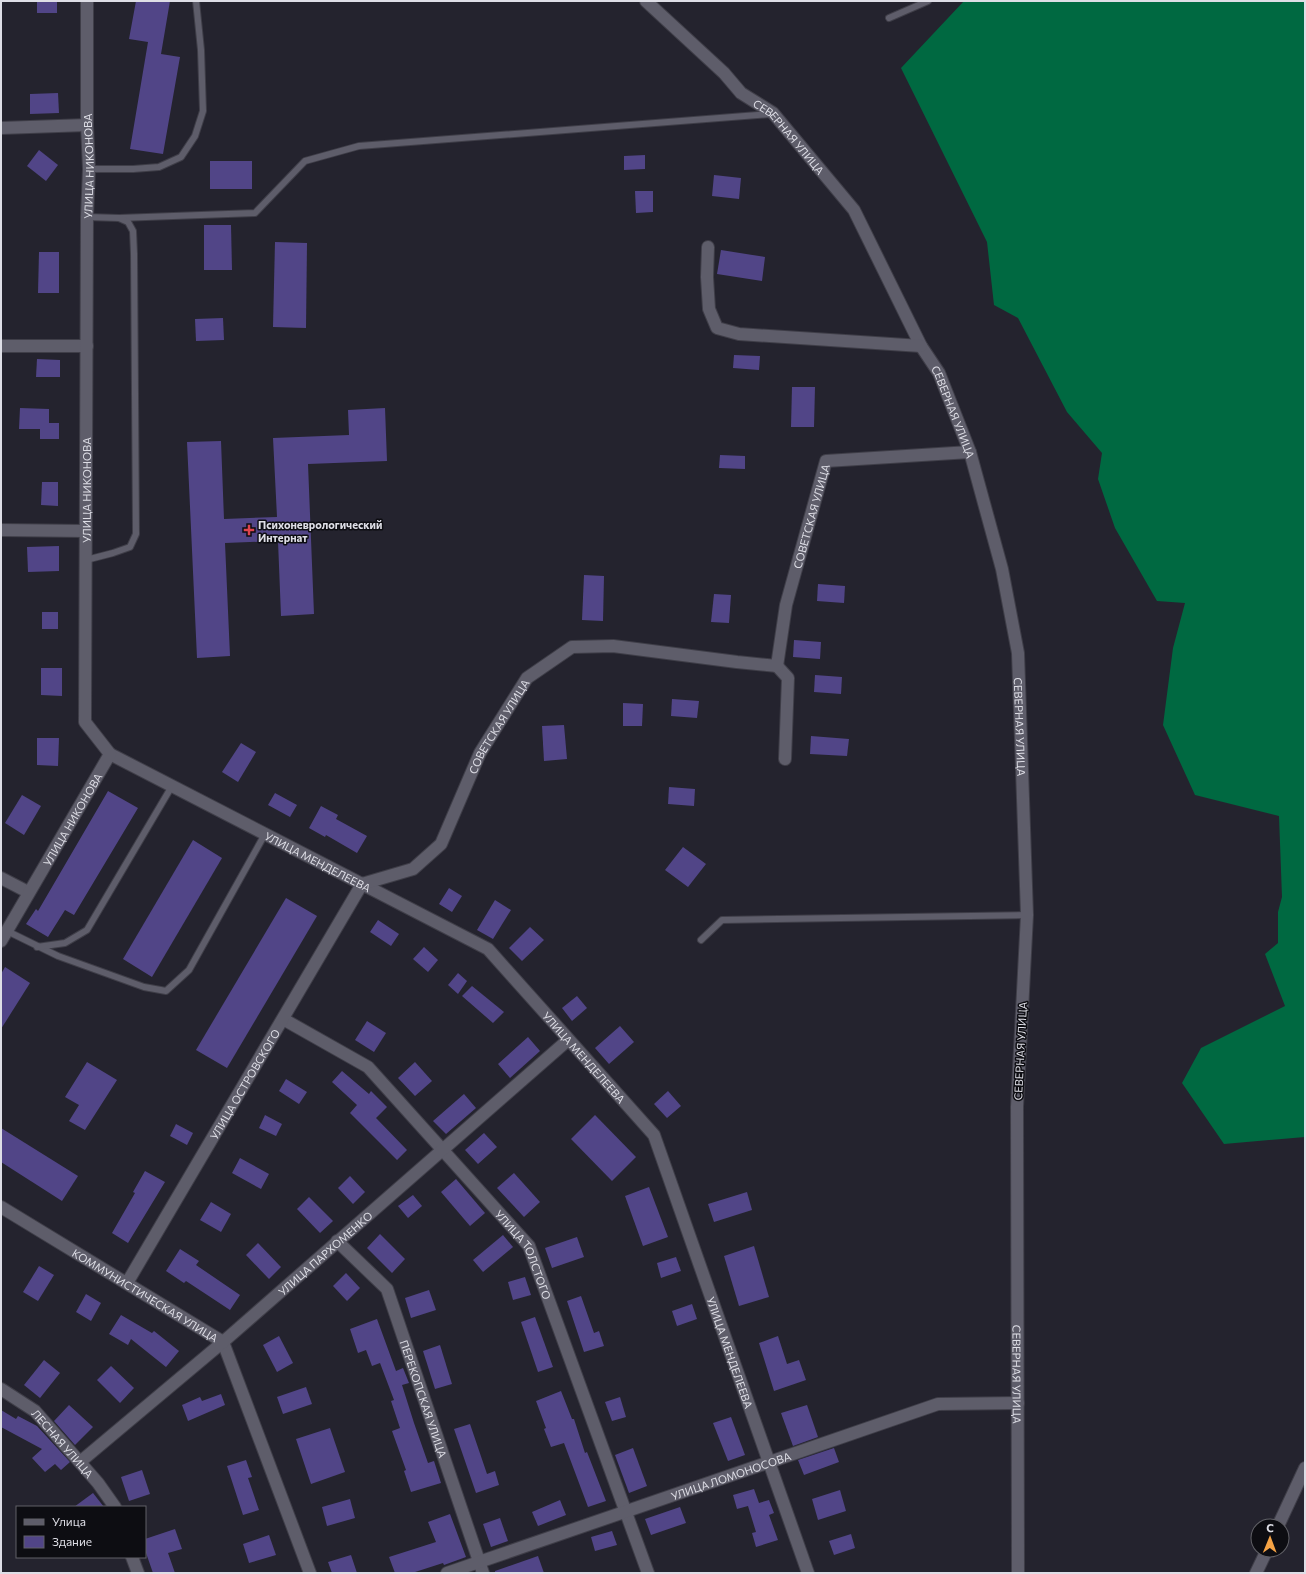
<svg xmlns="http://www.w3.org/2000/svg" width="1306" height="1574" viewBox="0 0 1306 1574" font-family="Commissioner,sans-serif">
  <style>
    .forest { fill: #006941 }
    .building { fill: #514587 }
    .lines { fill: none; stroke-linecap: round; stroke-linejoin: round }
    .service-casing { stroke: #3f3e48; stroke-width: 8 }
    .minor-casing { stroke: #3f3e48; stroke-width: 14 }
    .service { stroke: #5e5d6a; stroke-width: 6 }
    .minor { stroke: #5e5d6a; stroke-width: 12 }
    .health-dot { fill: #e0444e; stroke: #0d0d12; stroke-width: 1.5 }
    .labels { text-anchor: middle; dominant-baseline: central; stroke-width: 3; stroke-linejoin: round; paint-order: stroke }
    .street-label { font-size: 11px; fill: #dedee6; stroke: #0d0d12 }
    .poi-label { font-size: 11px; font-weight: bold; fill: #dedee6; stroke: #0d0d12; text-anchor: start }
  </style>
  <rect width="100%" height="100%" fill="#24232e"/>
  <path class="forest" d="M964 1H1305V1137L1224 1144 1182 1083 1201 1048 1285 1006 1265 954 1278 943V912L1282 897 1279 816 1195 795 1163 725 1173 648 1185 603 1157 601 1115 528 1098 479 1102 453 1067 412 1018 318 994 305 987 242 901 68Z"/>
  <g class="building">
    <rect x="37" y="1" width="20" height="12"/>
    <path d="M136 1H170L161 54 180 57 163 154 130 149 148 42 129 39Z"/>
    <path d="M58 93 59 113 30 114V94Z"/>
    <path d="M39 150 58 165 46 181 27 166Z"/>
    <path d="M645 155V169L624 170V156Z"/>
    <rect x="210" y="161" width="42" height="28"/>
    <path d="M714 175 741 178 739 199 712 196Z"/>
    <path d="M635 191H653V212L636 213Z"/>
    <path d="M204 225H231L232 270H204Z"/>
    <path d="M275 242 307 243 306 328 273 327Z"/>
    <path d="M721 250 765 257 762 281 717 274Z"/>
    <path d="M39 252H59V293H38Z"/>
    <path d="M223 318 224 340 196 341 195 319Z"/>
    <path d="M734 355 760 356 759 370 733 368Z"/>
    <path d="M37 359 60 360V377H36Z"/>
    <path d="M792 387H815L814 427H791Z"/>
    <path d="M20 408 49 409V423H59V439H40V429H19Z"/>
    <path d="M385 408 387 461 308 464 314 614 281 616 278 541 225 543 230 656 197 658 187 442 221 441 224 519 277 517 273 438 349 435 348 410Z"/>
    <path d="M720 455 745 456V469L719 468Z"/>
    <path d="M42 482H58V506L41 505Z"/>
    <path d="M59 546V571L28 572 27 547Z"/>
    <path d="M584 575 604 576 603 621 582 620Z"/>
    <path d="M818 584 845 586 844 603 817 601Z"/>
    <path d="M714 594 731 595 729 623 711 622Z"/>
    <rect x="42" y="612" width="16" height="17"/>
    <path d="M794 640 821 642 820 659 793 657Z"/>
    <path d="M41 668H62V696L41 695Z"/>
    <path d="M815 675 842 677 841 694 814 692Z"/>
    <path d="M672 699 699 701 697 718 671 716Z"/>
    <path d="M623 703 643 704 642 726H623Z"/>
    <path d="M564 725 567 759 544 761 542 726Z"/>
    <path d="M811 736 849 739 847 756 810 754Z"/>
    <path d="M37 738H59L58 766 37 765Z"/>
    <path d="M241 743 256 752 238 782 222 772Z"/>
    <path d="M669 787 695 789 694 806 668 804Z"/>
    <path d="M108 791 138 808 74 915 65 910 48 937 26 924 36 909 38 911Z"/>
    <path d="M275 793 297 805 290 817 268 805Z"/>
    <path d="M22 795 41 806 24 835 5 823Z"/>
    <path d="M321 806 338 815 336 819 367 836 357 853 326 835 325 837 309 828Z"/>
    <path d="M193 840 222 858 152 977 123 959Z"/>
    <path d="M683 847 706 864 688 887 665 870Z"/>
    <path d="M449 888 462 896 452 912 439 904Z"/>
    <path d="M286 898 317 916 227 1068 196 1050Z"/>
    <path d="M495 900 511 910 493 939 477 930Z"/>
    <path d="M378 920 399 934 391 946 370 932Z"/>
    <path d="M530 927 544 940 522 961 509 948Z"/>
    <path d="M424 947 438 960 428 972 413 959Z"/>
    <path d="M5 967 30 983 1 1029V974Z"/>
    <path d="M458 973 467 981 458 994 448 985Z"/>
    <path d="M472 986 504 1012 493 1023 462 996Z"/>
    <path d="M577 996 587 1008 572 1021 562 1008Z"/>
    <path d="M367 1021 386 1033 374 1052 355 1040Z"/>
    <path d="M620 1026 634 1042 609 1064 595 1048Z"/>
    <path d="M528 1037 540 1051 510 1078 498 1064Z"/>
    <path d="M87 1062 117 1080 85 1130 69 1121 79 1105 65 1097Z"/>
    <path d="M415 1062 432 1081 415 1096 398 1078Z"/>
    <path d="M342 1071 369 1094 371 1091 387 1107 376 1118 407 1150 397 1160 350 1113 357 1105 332 1082Z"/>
    <path d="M286 1079 307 1092 299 1104 279 1091Z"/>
    <path d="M668 1091 681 1106 667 1118 654 1104Z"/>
    <path d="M464 1094 476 1108 446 1134 433 1121Z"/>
    <path d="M265 1115 282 1124 276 1136 259 1128Z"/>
    <path d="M595 1115 636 1157 612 1181 571 1139Z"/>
    <path d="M176 1124 193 1133 187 1145 170 1136Z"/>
    <path d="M1 1128 78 1176 62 1201 1 1162Z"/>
    <path d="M484 1133 497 1147 478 1164 465 1150Z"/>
    <path d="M240 1158 269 1174 261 1189 232 1173Z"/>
    <path d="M145 1171 165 1182 128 1243 112 1233 135 1193 133 1192Z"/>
    <path d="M514 1173 540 1202 524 1217 497 1188Z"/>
    <path d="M350 1176 365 1192 353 1204 338 1188Z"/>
    <path d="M456 1179 485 1213 470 1226 441 1192Z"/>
    <path d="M649 1187 668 1237 643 1246 625 1196Z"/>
    <path d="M747 1192 752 1210 714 1222 708 1204Z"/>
    <path d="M413 1195 422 1206 408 1218 398 1206Z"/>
    <path d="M309 1197 333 1221 320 1233 297 1209Z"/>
    <path d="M211 1202 231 1214 221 1232 200 1220Z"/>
    <path d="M380 1234 405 1259 392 1273 367 1248Z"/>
    <path d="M503 1235 513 1247 483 1272 473 1260Z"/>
    <path d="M577 1237 584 1257 552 1268 545 1248Z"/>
    <path d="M258 1243 281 1267 269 1279 246 1255Z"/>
    <path d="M754 1246 769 1297 739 1306 724 1256Z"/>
    <path d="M180 1249 199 1261 196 1265 240 1295 230 1310 186 1281 184 1283 166 1271Z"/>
    <path d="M676 1257 681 1271 661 1278 657 1263Z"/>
    <path d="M39 1266 54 1275 38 1301 23 1292Z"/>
    <path d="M346 1273 360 1288 347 1301 333 1286Z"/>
    <path d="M525 1277 531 1295 513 1300 508 1282Z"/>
    <path d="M429 1290 436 1310 411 1318 405 1298Z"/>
    <path d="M86 1294 101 1303 91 1321 76 1312Z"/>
    <path d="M581 1296 594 1333 599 1331 604 1346 584 1352 567 1301Z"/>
    <path d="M692 1304 697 1319 677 1326 672 1311Z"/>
    <path d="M121 1315 152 1333 154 1331 179 1351 166 1367 131 1339 128 1345 109 1334Z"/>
    <path d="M535 1317 553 1367 538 1372 521 1322Z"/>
    <path d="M377 1319 396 1371 403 1368 409 1383 402 1385 414 1423 428 1463 434 1461 441 1483 411 1492 404 1471 406 1470 392 1431 400 1428 391 1401 394 1400 380 1363 372 1366 366 1350 358 1353 350 1329Z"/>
    <path d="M279 1336 293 1363 277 1372 263 1345Z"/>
    <path d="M778 1336 787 1364 799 1360 806 1380 774 1391 759 1343Z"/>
    <path d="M440 1345 452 1384 435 1389 423 1351Z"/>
    <path d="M44 1360 60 1373 40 1398 24 1385Z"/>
    <path d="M111 1366 134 1388 120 1403 97 1380Z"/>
    <path d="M306 1387 312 1404 283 1414 277 1397Z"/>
    <path d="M561 1391 572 1419H574L585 1453 587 1452 606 1501 588 1507 564 1443 551 1447 544 1429 546 1428 536 1401Z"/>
    <path d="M221 1394 225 1405 188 1421 182 1405 200 1397 202 1401Z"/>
    <path d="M620 1397 626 1417 612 1421 605 1402Z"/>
    <path d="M69 1405 93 1427 75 1445 54 1421Z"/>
    <path d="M807 1405 818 1437 793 1446 781 1413Z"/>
    <path d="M1 1410 16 1419 18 1416 37 1426 70 1462 61 1470 55 1464 45 1472 32 1458 42 1449 1 1427Z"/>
    <path d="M731 1417 745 1455 728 1461 713 1423Z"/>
    <path d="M470 1424 487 1474 495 1471 499 1485 476 1493 454 1429Z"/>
    <path d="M330 1428 345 1472 311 1484 296 1439Z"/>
    <path d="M633 1448 647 1486 629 1493 615 1455Z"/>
    <path d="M834 1448 839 1462 804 1475 798 1460Z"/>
    <path d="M246 1460 252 1477 248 1478 259 1510 243 1515 227 1466Z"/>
    <path d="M142 1470 150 1494 129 1501 121 1477Z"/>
    <path d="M754 1489 759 1503 769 1500 774 1513 769 1515 778 1540 756 1547 752 1533 756 1532 748 1506 737 1509 733 1495Z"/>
    <path d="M840 1490 846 1511 818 1520 812 1499Z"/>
    <path d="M93 1493 104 1507H74Z"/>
    <path d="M350 1499 355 1518 327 1526 322 1507Z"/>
    <path d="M560 1500 566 1515 538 1526 532 1512Z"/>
    <path d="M680 1507 686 1523 651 1535 645 1519Z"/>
    <path d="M450 1514 466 1557 444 1565 443 1563 412 1573H395L389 1557 436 1542 428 1522Z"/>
    <path d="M500 1518 508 1541 491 1547 483 1524Z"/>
    <path d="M175 1529 182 1549 168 1553 175 1573H153L145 1550V1539Z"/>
    <path d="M612 1531 617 1545 595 1551 591 1537Z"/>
    <path d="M851 1534 855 1548 834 1555 829 1541Z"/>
    <path d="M269 1535 276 1555 249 1563 243 1544Z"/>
    <path d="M351 1555 357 1573H332L328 1562Z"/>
    <path d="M538 1556 544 1573H495V1571Z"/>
  </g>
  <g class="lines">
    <g class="service-casing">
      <g id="service">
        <path d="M889 18 928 1"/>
        <path d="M89 169H133L159 167 181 157 195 136 203 111 201 50 196 1"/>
        <path d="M119 218 255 213 305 161 359 146 770 114"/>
        <path d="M86 560 113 553 130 547 136 534 134 254 133 231 128 222 119 218 87 217"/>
        <path d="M7 931 58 956 144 987 166 991 189 970 265 834"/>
        <path d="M701 940 722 920 1027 915"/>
        <path d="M37 947 65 943 87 930 172 786"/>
      </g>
    </g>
    <g class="minor-casing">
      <g id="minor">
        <path id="s1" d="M646 1 724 73 741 93 773 113 854 210 921 346 939 373 970 452 1002 569 1018 653 1027 915 1017 1107 1018 1573"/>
        <path d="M1 128 87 125"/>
        <path d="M708 247 707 277 709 309 717 328 739 334 921 346"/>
        <path d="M1 346H87"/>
        <path d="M1 530 86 531"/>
        <path d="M777 666 788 678 785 759"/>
        <path id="s2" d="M110 754 488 949 654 1135 808 1573"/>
        <path d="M1 878 28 892"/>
        <path id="s3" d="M1 941 110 754 85 722 87 217 89 169 87 125V1"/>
        <path id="s4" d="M283 1019 368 1067 529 1246 648 1573"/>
        <path id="s5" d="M1 1207 223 1342 310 1573"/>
        <path id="s6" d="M337 1241 387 1289 483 1573"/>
        <path id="s7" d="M127 1283 362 884 413 869 441 844 480 753 527 678 572 647 613 646 737 662 777 666 786 605 826 461 970 452"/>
        <path id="s8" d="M1 1389 35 1411 98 1483 115 1507"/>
        <path id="s9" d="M80 1462 223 1342 568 1040"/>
        <path d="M1278 1526 1305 1468"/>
        <path d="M132 1557 138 1573"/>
        <path id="s10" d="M447 1573 938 1404 1018 1403"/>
        <path d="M1256 1573 1267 1550"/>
      </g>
    </g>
    <use href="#service" class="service"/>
    <use href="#minor" class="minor"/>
  </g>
  <path class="health-dot" d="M247 524h4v4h4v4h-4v4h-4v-4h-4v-4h4z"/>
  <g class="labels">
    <g class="street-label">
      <text stroke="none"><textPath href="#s1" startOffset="198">СЕВЕРНАЯ УЛИЦА</textPath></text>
      <text stroke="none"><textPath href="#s3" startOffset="813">УЛИЦА НИКОНОВА</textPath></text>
      <text stroke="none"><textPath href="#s1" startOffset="522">СЕВЕРНАЯ УЛИЦА</textPath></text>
      <text stroke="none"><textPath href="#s3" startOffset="489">УЛИЦА НИКОНОВА</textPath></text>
      <text stroke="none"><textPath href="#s7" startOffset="1156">СОВЕТСКАЯ УЛИЦА</textPath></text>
      <text stroke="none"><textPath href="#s7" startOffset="685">СОВЕТСКАЯ УЛИЦА</textPath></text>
      <text stroke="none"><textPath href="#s1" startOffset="846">СЕВЕРНАЯ УЛИЦА</textPath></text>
      <text stroke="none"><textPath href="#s3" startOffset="141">УЛИЦА НИКОНОВА</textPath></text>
      <text stroke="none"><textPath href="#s2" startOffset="234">УЛИЦА МЕНДЕЛЕЕВА</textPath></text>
      <text transform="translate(1020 1051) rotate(-87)">СЕВЕРНАЯ УЛИЦА</text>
      <text stroke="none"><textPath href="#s2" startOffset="570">УЛИЦА МЕНДЕЛЕЕВА</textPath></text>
      <text stroke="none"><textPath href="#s7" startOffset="231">УЛИЦА ОСТРОВСКОГО</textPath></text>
      <text stroke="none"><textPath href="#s9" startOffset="322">УЛИЦА ПАРХОМЕНКО</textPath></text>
      <text stroke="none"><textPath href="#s4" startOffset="343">УЛИЦА ТОЛСТОГО</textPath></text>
      <text stroke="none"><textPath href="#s5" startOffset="169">КОММУНИСТИЧЕСКАЯ УЛИЦА</textPath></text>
      <text stroke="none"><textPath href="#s2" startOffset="905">УЛИЦА МЕНДЕЛЕЕВА</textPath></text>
      <text stroke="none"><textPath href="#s1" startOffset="1494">СЕВЕРНАЯ УЛИЦА</textPath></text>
      <text stroke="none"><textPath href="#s6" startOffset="185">ПЕРЕКОПСКАЯ УЛИЦА</textPath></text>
      <text stroke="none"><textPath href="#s8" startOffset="83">ЛЕСНАЯ УЛИЦА</textPath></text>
      <text stroke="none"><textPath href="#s10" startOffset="300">УЛИЦА ЛОМОНОСОВА</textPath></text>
    </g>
    <g class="poi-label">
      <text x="258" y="524">Психоневрологический<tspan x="258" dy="13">Интернат</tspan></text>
    </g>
  </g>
  <rect width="1306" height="1574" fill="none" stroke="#dedee6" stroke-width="4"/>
  <rect x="16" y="1506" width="130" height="52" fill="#0d0d12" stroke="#616167"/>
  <rect x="24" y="1519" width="20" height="6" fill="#5e5d6a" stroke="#616167"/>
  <text x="52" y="1526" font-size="12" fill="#dedee6">Улица</text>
  <rect x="24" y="1536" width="20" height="12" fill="#514587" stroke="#616167"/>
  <text x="52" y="1546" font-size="12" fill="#dedee6">Здание</text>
  <g transform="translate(1270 1538) rotate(1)"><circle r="19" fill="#0d0d12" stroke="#616167"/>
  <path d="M0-3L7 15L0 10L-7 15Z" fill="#f5a345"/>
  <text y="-6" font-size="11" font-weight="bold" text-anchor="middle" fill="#dedee6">С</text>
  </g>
</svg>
